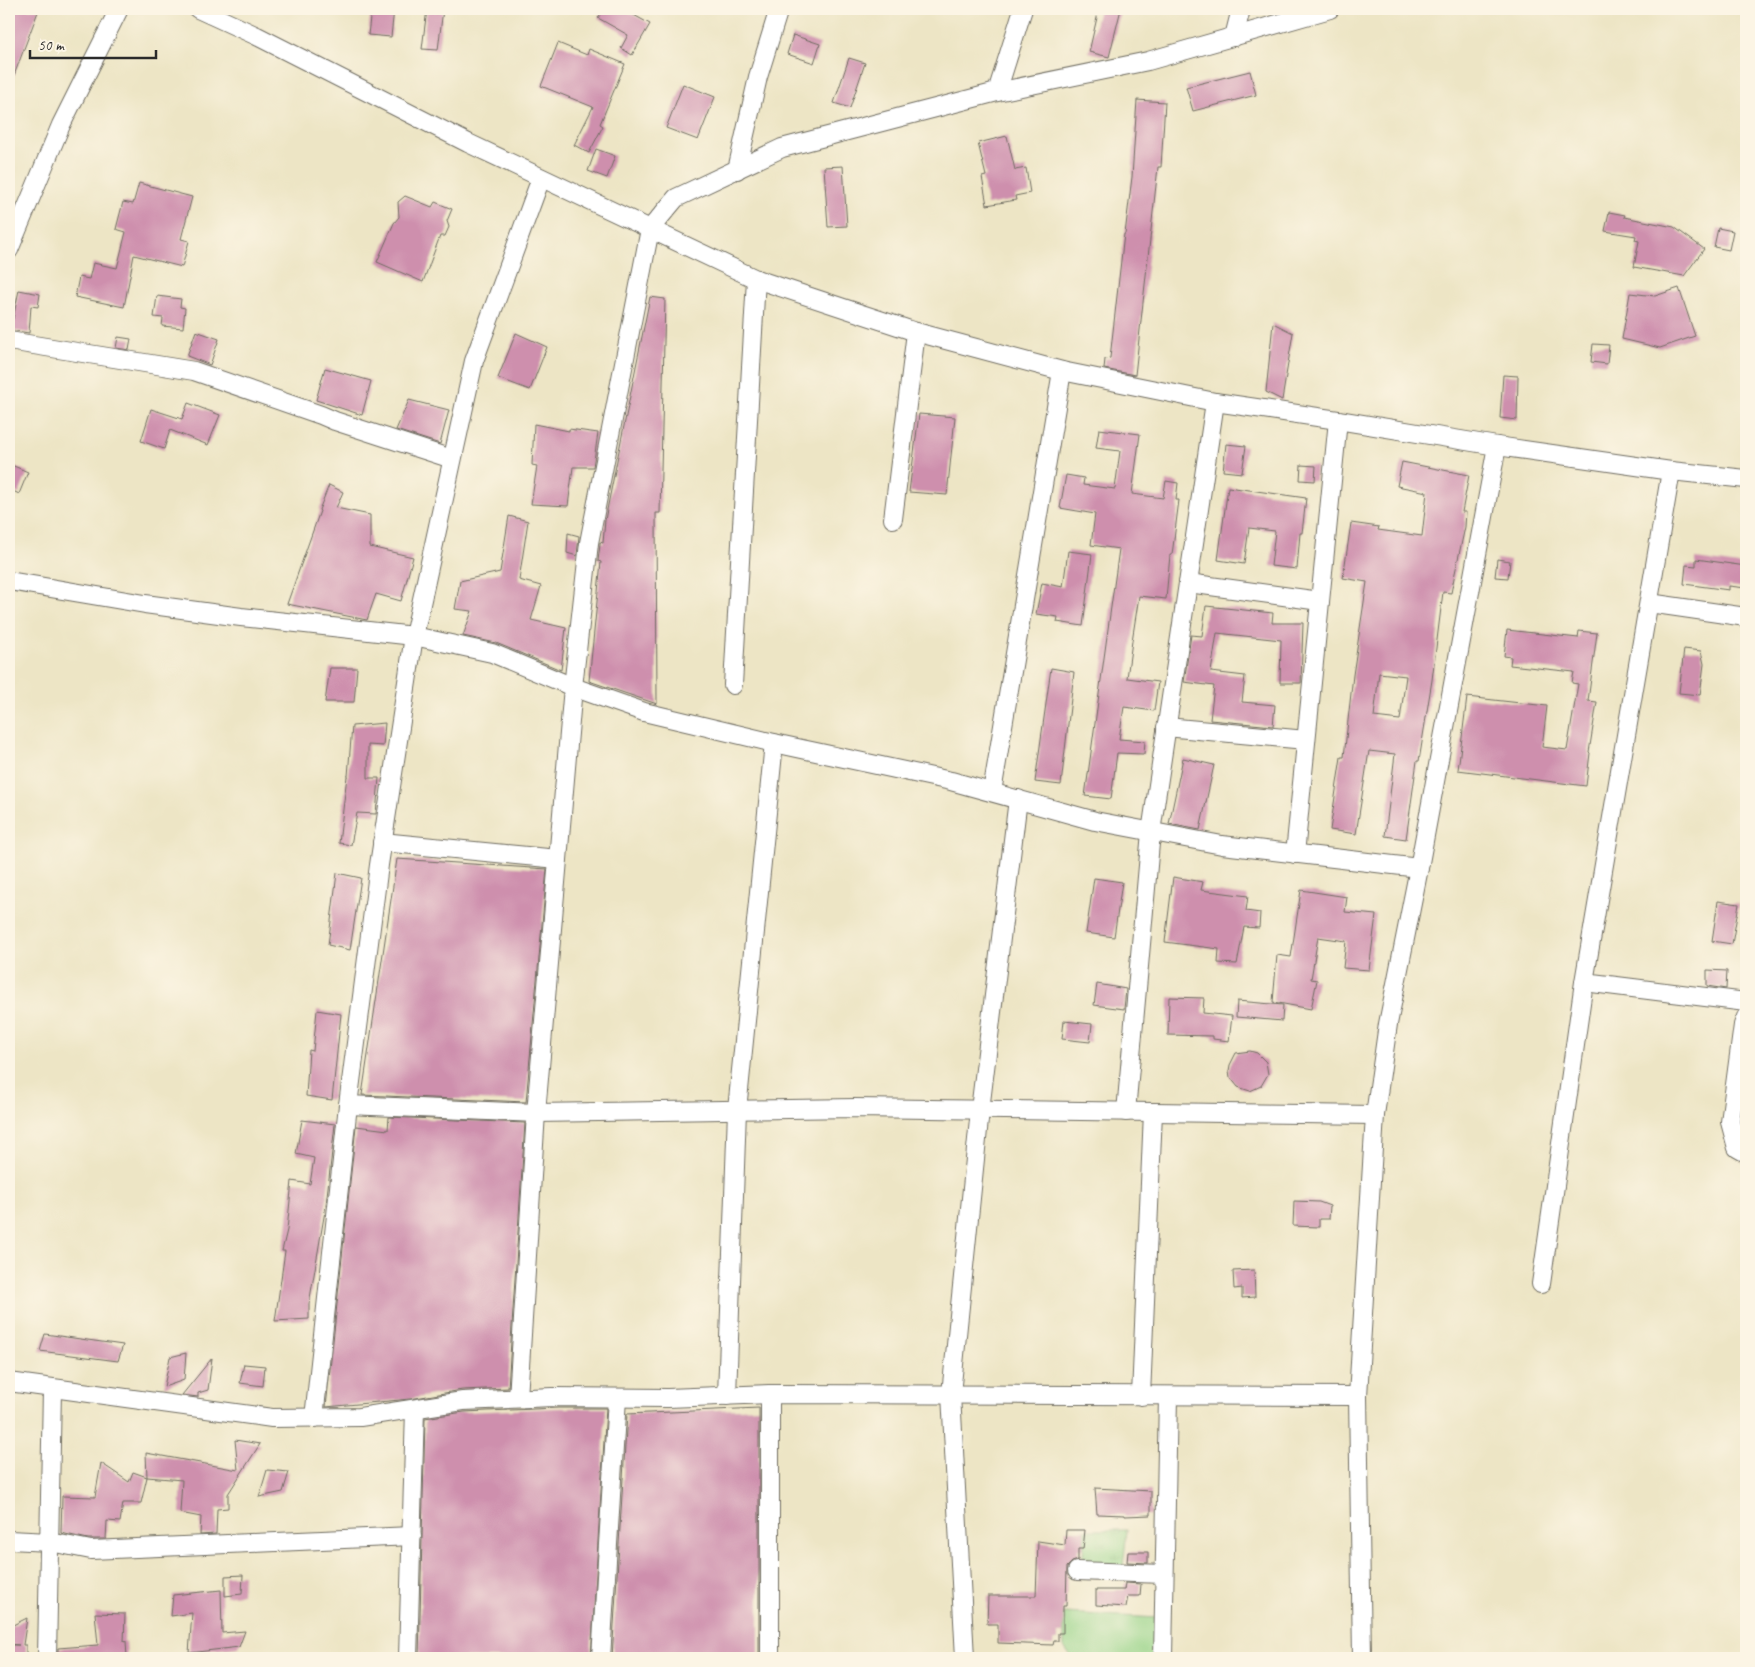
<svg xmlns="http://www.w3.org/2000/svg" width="1755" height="1667" viewBox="0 0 1755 1667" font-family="Caveat,sans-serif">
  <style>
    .grass { fill: #99d489; stroke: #62805a }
    .park { fill: url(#park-tufts); stroke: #62805a }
    .building { fill: #ce8fad; fill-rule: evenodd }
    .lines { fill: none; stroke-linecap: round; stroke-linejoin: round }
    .street-casing { stroke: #6f6c61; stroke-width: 20 }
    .street { stroke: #fff; stroke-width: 18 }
  </style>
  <defs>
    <pattern id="park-tufts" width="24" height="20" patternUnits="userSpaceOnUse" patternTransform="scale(1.25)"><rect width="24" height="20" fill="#99d489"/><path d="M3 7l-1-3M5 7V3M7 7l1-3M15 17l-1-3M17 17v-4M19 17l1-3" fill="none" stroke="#84b676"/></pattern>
  </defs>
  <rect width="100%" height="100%" fill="#fcf5e5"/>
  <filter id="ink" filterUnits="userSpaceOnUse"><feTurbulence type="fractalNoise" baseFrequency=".02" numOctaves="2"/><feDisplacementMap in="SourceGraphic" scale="10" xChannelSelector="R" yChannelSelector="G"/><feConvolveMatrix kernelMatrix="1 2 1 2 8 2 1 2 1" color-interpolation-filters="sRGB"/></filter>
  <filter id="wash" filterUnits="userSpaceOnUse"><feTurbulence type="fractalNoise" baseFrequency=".0096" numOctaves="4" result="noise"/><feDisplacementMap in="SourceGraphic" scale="20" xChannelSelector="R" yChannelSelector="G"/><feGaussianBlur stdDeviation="1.12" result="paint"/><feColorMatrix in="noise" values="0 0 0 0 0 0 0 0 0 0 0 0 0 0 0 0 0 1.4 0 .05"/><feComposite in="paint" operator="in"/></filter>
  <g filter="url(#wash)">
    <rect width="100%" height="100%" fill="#ede5c5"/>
    <path class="grass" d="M1064 1613 1159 1618 1158 1658H1072L1064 1647Z"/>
    <path class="park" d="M1085 1530H1127L1123 1566 1082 1567Z"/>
    <g id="blocks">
      <g class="building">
        <path d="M9 9H39L10 86H9Z"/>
        <path d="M371 9H394L391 37 368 35Z"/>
        <path d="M427 9H443L438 50 422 49Z"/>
        <path d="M604 9H623L650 24 632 55 621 48 628 35 598 18Z"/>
        <path d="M1099 9H1121L1109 57 1089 52Z"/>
        <path d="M793 35 820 44 814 63 787 54Z"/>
        <path d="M558 43 587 55 589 49 625 64 600 124 603 126 589 153 574 145 593 107 541 86Z"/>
        <path d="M849 58 865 63 850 108 834 103Z"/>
        <path d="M1250 71 1256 95 1193 111 1186 87Z"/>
        <path d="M683 84 715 97 698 140 666 128Z"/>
        <path d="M1137 100 1165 102 1161 167H1158L1135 375 1104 369 1105 359 1110 358 1124 234H1125L1132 177Z"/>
        <path d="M1007 136 1015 170 1026 168 1030 193 1015 196 1016 200 987 205 982 177 986 176 978 143Z"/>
        <path d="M596 149 615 156 607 178 588 171Z"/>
        <path d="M843 166 847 226 828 227 824 167Z"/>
        <path d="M139 183 192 197 181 239 189 241 182 267 134 255 124 307 75 297 79 277 89 279 93 263 117 268 126 232 116 229 123 202 133 204Z"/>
        <path d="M405 196 432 207 435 202 452 209 447 221 449 227 445 236H440L423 282 377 262 394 223 399 217 398 202Z"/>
        <path d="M1609 212 1625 215 1624 217 1674 227 1704 249 1684 276 1634 267 1639 241 1635 240 1636 236 1605 231Z"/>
        <path d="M1718 228 1733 231 1729 250 1714 247Z"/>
        <path d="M1679 288 1695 336 1660 348 1622 339 1630 293 1655 296Z"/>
        <path d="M19 290 40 294 38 307 31 306 29 333 10 330 11 319H13Z"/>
        <path d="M157 296 181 299 180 307 185 308 183 328 162 326 163 318 154 317Z"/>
        <path d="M650 297 665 299 660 513H656L657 704 589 681 601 562 598 561 600 545V542L603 543 605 520Z"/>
        <path d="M1273 323 1293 333 1282 400 1266 392Z"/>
        <path d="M196 331 219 339 210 365 187 356Z"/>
        <path d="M516 333 547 347 530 390 498 378Z"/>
        <path d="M118 337 131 339 129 350 116 348Z"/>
        <path d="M1593 344 1609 345 1607 364 1591 362Z"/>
        <path d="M325 368 371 381 362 415 316 400Z"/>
        <path d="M1503 375 1518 376 1517 420 1500 418Z"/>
        <path d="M409 400 449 410 440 444 396 430Z"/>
        <path d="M188 403 220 415 208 445 170 430 164 449 141 441 151 409 182 419Z"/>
        <path d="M919 414 955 417 947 495 909 492Z"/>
        <path d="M534 424 569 431V429L598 433 593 467H573L568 506 531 504 537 466 532 465Z"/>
        <path d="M1099 429 1140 434 1132 494 1163 498 1166 481 1178 483 1176 500H1179L1172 555H1170L1166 599 1139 596 1132 641 1127 678 1158 682 1154 711 1124 707 1119 739 1145 741 1144 754 1117 753 1111 799 1085 796 1119 549 1091 545 1095 514 1060 508 1066 475 1084 478 1083 485 1115 489 1120 451 1096 448Z"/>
        <path d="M1226 444 1246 446 1242 473 1223 471Z"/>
        <path d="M1402 462 1469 475 1462 512H1466L1465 527 1455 573 1451 593 1443 592 1432 680 1419 761H1417L1406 839 1385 836 1395 754 1369 751 1356 834 1330 830 1341 757H1344L1353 675 1367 582 1343 578 1351 523 1379 527 1378 530 1422 536 1427 492 1397 486ZM1379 673 1406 676 1400 720 1374 717Z"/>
        <path d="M9 464 28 472 19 494 9 489Z"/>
        <path d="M1301 465 1316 466 1315 481 1300 480Z"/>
        <path d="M329 485 343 492 336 508 370 515V547L413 557 401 601 376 594 367 620 287 604 320 511 319 510Z"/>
        <path d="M1228 487 1306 498 1302 533H1300L1297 569 1271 566 1275 531 1249 528 1244 564 1218 560Z"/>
        <path d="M509 516 528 521 519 580 541 586 531 620 566 628 561 670 496 643 463 636 472 611 455 609 460 581 500 572Z"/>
        <path d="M568 533 579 536 577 556 567 553Z"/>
        <path d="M1068 551 1092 554 1083 626 1057 622 1058 617 1036 614 1042 583 1063 587Z"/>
        <path d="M1497 559 1510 561 1508 578 1495 577Z"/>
        <path d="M1696 559 1746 566V588L1729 586V590L1684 584 1686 565 1696 566Z"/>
        <path d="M1206 606 1273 613 1272 623H1303L1301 683H1280L1281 640 1217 633 1211 672 1245 676 1242 702 1275 705 1273 726 1210 720 1214 686 1184 682 1191 635 1202 636Z"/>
        <path d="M1507 630 1578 638 1579 631 1597 633 1588 701 1597 702 1589 752 1590 753 1586 786 1458 770 1467 697 1547 706 1542 747 1567 750 1578 684 1572 683 1574 672 1510 665 1511 657 1504 656Z"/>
        <path d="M1684 649 1701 651 1704 664 1700 695 1679 693Z"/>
        <path d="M330 668H357L354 702H325Z"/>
        <path d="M1051 668 1074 672 1061 785 1035 782Z"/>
        <path d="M385 723 383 746 368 745V778H379L376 814 357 813 351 845 339 843 347 776H348L352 726Z"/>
        <path d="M1183 758 1214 765 1200 830 1169 824Z"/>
        <path d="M397 859 547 869 526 1102 362 1095Z"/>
        <path d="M337 873 361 878 350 950 328 945Z"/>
        <path d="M1173 877 1203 882 1201 890 1248 896 1246 911 1260 913 1259 928 1244 927 1237 964 1218 963 1219 949 1165 942Z"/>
        <path d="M1094 878 1122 882 1114 937 1086 933Z"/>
        <path d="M1301 890 1347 897 1345 912 1376 915 1369 970 1343 968 1346 941 1318 937 1311 979 1317 980 1311 1009 1273 1002 1277 955 1291 957Z"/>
        <path d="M1718 901 1739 904 1732 944 1712 941Z"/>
        <path d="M1707 970 1727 971 1726 989 1707 986Z"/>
        <path d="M1097 984 1126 989 1124 1009 1094 1005Z"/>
        <path d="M1169 997 1204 998 1203 1013 1232 1016 1229 1041 1213 1039V1036L1168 1035Z"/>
        <path d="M1237 1001 1283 1005 1282 1021 1236 1017Z"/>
        <path d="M317 1010 341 1014 332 1100 306 1096 309 1050 313 1051Z"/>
        <path d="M1064 1021 1092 1024 1090 1042 1062 1039Z"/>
        <path d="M1250 1051 1257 1053 1266 1062 1268 1074 1261 1086 1250 1091 1238 1087 1230 1077 1229 1071 1230 1065 1236 1053Z"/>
        <path d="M389 1117 525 1123 508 1388 462 1390 410 1399 326 1407 356 1126 388 1130Z"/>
        <path d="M302 1120 335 1124 326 1205 309 1304V1319L275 1321 285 1251H282L287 1230 292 1181 310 1184 314 1158 296 1154Z"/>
        <path d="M1294 1201 1319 1202 1330 1206 1329 1219H1319V1227L1293 1226Z"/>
        <path d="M1254 1270 1255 1297 1242 1298V1288L1234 1289 1233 1271Z"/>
        <path d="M45 1334 123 1345 118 1361 40 1351Z"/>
        <path d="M186 1353 184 1380 164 1387 170 1357Z"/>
        <path d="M212 1358 208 1390 198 1393V1397L182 1395Z"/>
        <path d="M244 1364 265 1366 263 1386 240 1383Z"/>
        <path d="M558 1408H606L591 1658H419L425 1418 464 1412Z"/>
        <path d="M759 1408V1658H612L627 1414Z"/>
        <path d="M235 1440 260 1444 228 1494V1508L217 1509 216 1534 200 1535 201 1517 180 1513 182 1480 147 1477 146 1453 238 1470Z"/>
        <path d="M101 1463 129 1482 133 1472 147 1477 141 1503H123L120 1522 107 1521 106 1539H88L61 1533 62 1496 95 1497Z"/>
        <path d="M267 1470 289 1472 283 1492 259 1497Z"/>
        <path d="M1095 1488 1151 1491V1515L1125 1516V1515L1097 1514Z"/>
        <path d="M1066 1530H1085L1083 1549H1078V1560L1072 1562 1067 1567 1066 1606H1063V1633H1058V1641H1054L1053 1645 998 1643V1624H987L988 1596H1036L1038 1541 1065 1545Z"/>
        <path d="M1128 1552H1148V1563L1127 1562Z"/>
        <path d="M243 1575 242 1594 225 1596V1576Z"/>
        <path d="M1125 1583 1141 1584 1140 1596H1128L1126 1607 1096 1605V1590H1124Z"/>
        <path d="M221 1590 222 1633 245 1631 239 1647 189 1653 192 1613 171 1616 173 1595Z"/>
        <path d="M95 1613 125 1614 124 1642 126 1641 127 1658H58V1648L98 1645Z"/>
        <path d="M27 1618 23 1645H26V1658H11V1645H19L9 1644V1627Z"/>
      </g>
    </g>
  </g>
  <g filter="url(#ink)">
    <use href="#blocks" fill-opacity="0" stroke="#6f6c61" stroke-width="1"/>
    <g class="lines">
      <g class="street-casing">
        <g id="street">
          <path d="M198 9 257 36 468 143 756 279 916 332 1062 371 1215 402 1338 420 1497 446 1671 471 1746 479"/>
          <path d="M1234 37 1241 9"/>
          <path d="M997 92 1023 9"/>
          <path d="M737 170 758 77 779 9"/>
          <path d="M9 250 61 125 119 9"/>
          <path d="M9 341 194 371 321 415 335 421 452 459"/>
          <path d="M893 519 916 332"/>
          <path d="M9 581 145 604 241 617 414 636 492 653 573 687 644 712 774 743 951 781 1095 821 1222 845 1419 868"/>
          <path d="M1188 583 1320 601"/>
          <path d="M1649 603 1746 617"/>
          <path d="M733 685 756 279"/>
          <path d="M1166 727 1306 740"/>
          <path d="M992 792 1062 371"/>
          <path d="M382 842 558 859"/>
          <path d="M1295 854 1338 420"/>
          <path d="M1584 982 1746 1002"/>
          <path d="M1746 1017 1743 1025 1730 1122 1737 1148 1746 1153"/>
          <path d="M348 1105 536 1113 855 1108 1375 1115"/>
          <path d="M1126 1112 1151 832 1215 402"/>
          <path d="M1541 1284 1584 982 1671 471"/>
          <path d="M9 1382 272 1418 360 1417 463 1401 552 1397 668 1398 770 1394 1358 1396"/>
          <path d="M770 1394V1658"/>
          <path d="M727 1396 737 1110 774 743"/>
          <path d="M1141 1396 1153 1112"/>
          <path d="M518 1398 536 1113 573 687 589 543 650 229 676 198 782 148 997 92 1148 61 1330 9"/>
          <path d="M314 1418 348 1105 379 865 414 636 474 361 541 178"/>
          <path d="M9 1540 50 1542 91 1550 412 1536"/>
          <path d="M1077 1571 1164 1574"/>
          <path d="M47 1658 52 1389"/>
          <path d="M408 1658 415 1409"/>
          <path d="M601 1658 617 1398"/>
          <path d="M965 1658 951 1394 980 1110 1018 799"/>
          <path d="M1163 1658 1168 1396"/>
          <path d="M1362 1658 1358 1396 1375 1115 1388 1024 1419 868 1497 446"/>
        </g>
      </g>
      <use href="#street" class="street"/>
    </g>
  </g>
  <rect width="1755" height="1667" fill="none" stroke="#fcf5e5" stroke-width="30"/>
  <path d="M30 50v8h126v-8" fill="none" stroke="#2b2b2b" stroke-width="2.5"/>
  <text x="38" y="50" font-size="15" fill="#2b2b2b" stroke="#fcf5e5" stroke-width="4" paint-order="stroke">50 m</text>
</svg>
